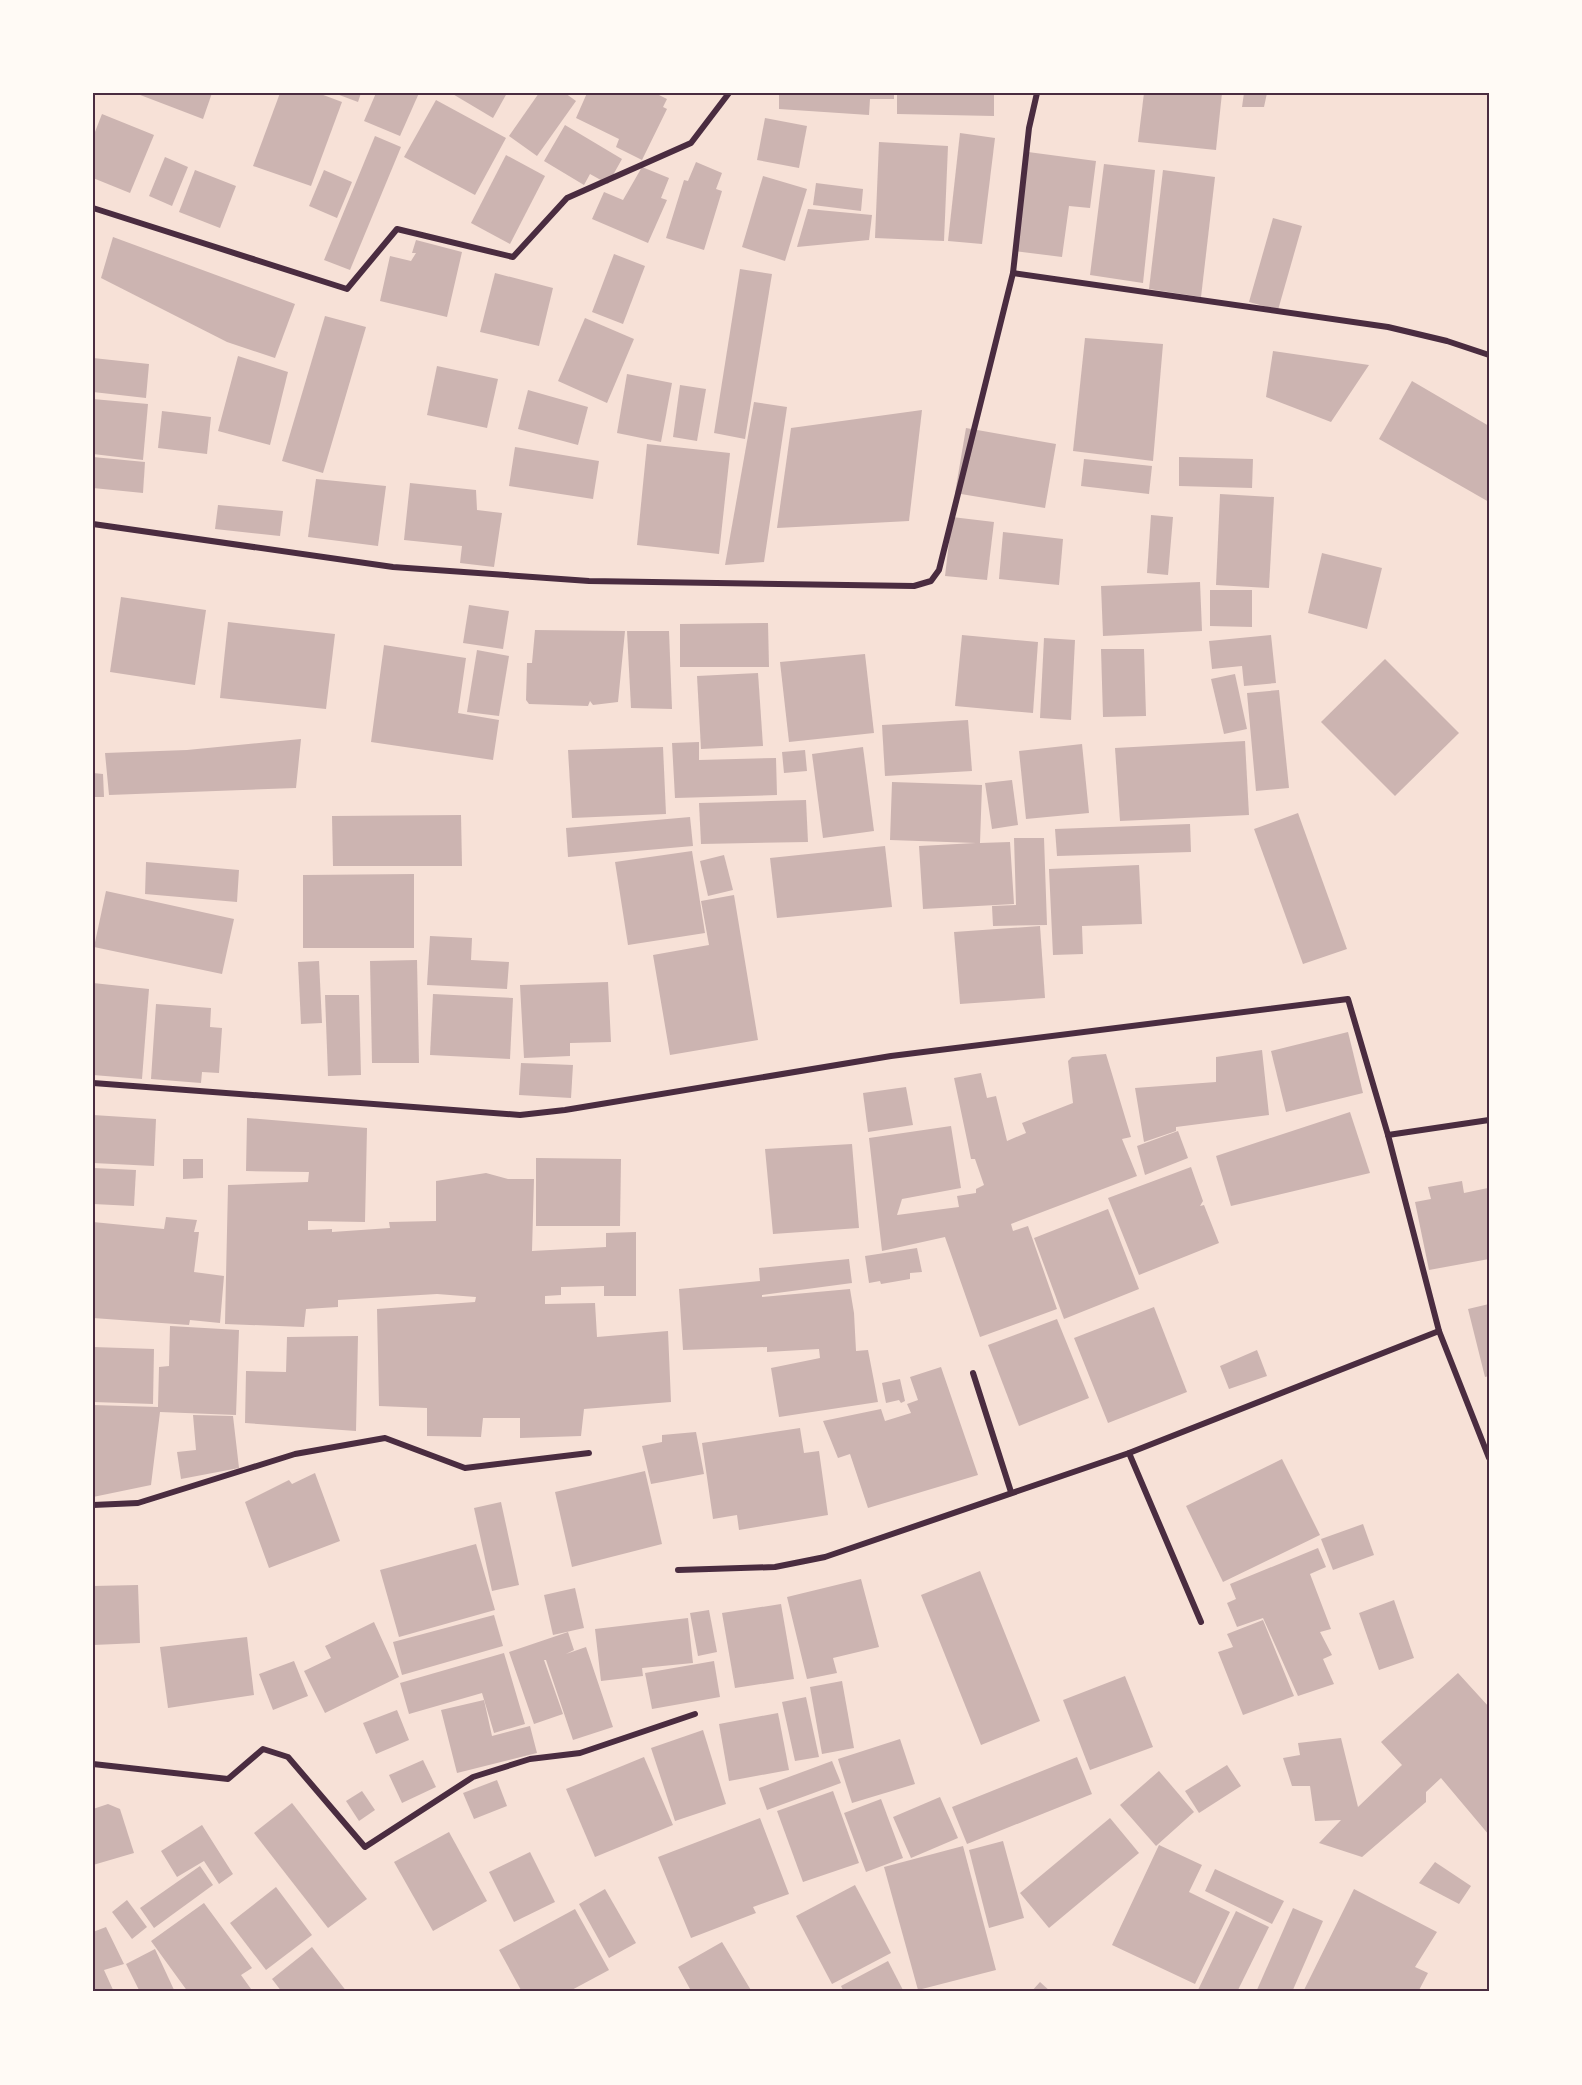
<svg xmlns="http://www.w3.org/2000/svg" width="1582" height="2085" viewBox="0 0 1582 2085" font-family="Literata,serif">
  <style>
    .building { fill: #ccb4b1 }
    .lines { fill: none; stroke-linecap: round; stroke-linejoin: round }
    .minor { stroke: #4a2c40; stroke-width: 6 }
    .neatline { fill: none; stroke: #4a2c40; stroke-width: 2 }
  </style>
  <rect width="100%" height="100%" fill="#f7e1d7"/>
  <g class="building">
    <path d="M135 93H212L203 119Z"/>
    <path d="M280 93H318L342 102 311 186 253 166Z"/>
    <path d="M334 93H361L358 102Z"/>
    <path d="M376 93H419L400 136 364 121Z"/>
    <path d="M451 93H507L493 118Z"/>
    <path d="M539 93H565L576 101 537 156 509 136Z"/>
    <path d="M587 93H655L667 99 663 107 667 109 642 160 616 147 619 139 576 118Z"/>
    <path d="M779 93H894V99H870L869 115 779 109Z"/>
    <path d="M897 93H994V116L897 114Z"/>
    <path d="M1144 93H1222L1216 150 1138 142Z"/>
    <path d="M1244 93H1267L1264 107H1242Z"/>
    <path d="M436 100 506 138 475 195 404 157Z"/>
    <path d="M102 114 154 135 130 193 93 178V137Z"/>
    <path d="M765 118 807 126 799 168 757 160Z"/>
    <path d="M565 125 622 159 608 184 590 174 584 185 544 161Z"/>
    <path d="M960 133 995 138 982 244 948 241Z"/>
    <path d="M375 136 401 147 350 270 324 260Z"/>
    <path d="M879 142 948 146 944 241 875 238Z"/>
    <path d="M1028 152 1096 161 1090 208 1069 206 1062 257 1015 251Z"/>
    <path d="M506 155 545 176 510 244 471 223Z"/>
    <path d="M165 157 188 167 172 206 149 196Z"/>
    <path d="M696 162 722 173 716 189 722 191 704 250 666 238 684 180 688 181Z"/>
    <path d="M1104 164 1155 170 1143 283 1090 275Z"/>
    <path d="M642 167 669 178 661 198 667 200 648 243 592 219 604 192 623 200Z"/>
    <path d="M195 170 236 186 220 228 179 212Z"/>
    <path d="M324 170 352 182 337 218 309 206Z"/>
    <path d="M1163 170 1215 177 1201 297 1149 289Z"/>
    <path d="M763 176 807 189 785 261 742 247Z"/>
    <path d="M816 183 863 189 861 211 813 205Z"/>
    <path d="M808 209 872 215 869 240 797 247Z"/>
    <path d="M1273 218 1302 226 1278 310 1249 302Z"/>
    <path d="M113 237 295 304 275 358 227 342 101 278Z"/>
    <path d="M416 240 462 252 447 317 380 301 390 256 411 261 416 253H412Z"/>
    <path d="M614 254 645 266 623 324 592 312Z"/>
    <path d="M740 269 772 274 745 439 714 433Z"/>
    <path d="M495 273 553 288 539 346 480 332Z"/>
    <path d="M325 316 366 327 323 473 282 461Z"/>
    <path d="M585 318 634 339 607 403 558 381Z"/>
    <path d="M1085 338 1163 344 1153 461 1073 451Z"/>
    <path d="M1273 351 1369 365 1331 422 1266 397Z"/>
    <path d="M238 356 288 372 270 445 218 431Z"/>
    <path d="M93 358 149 364 146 398 93 392Z"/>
    <path d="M437 366 498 379 487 428 427 415Z"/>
    <path d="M627 374 672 383 661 442 617 433Z"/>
    <path d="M1412 381 1489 426V502L1379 439Z"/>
    <path d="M680 385 706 389 697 441 673 437Z"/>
    <path d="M528 390 588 407 578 445 518 429Z"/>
    <path d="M93 399 148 404 143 460 93 454Z"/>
    <path d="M754 402 787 407 764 562 725 565Z"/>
    <path d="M922 410 909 521 777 528 791 428Z"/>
    <path d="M162 411 211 417 207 454 158 448Z"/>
    <path d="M966 428 1056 444 1045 508 955 493Z"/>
    <path d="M647 444 730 453 719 554 637 545Z"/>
    <path d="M515 447 599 461 593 499 509 486Z"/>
    <path d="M93 457 145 462 143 493 93 488Z"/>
    <path d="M1179 457 1253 459 1252 488 1179 486Z"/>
    <path d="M1084 459 1152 466 1149 494 1081 486Z"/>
    <path d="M316 479 386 486 378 546 308 537Z"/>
    <path d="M410 483 476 490 477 510 502 513 494 567 460 563 462 546 404 540Z"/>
    <path d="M1220 494 1274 497 1269 588 1216 585Z"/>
    <path d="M218 505 283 511 280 536 215 529Z"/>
    <path d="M1151 515 1173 517 1168 575 1147 573Z"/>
    <path d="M952 517 994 522 987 580 945 576Z"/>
    <path d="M1003 532 1063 539 1059 585 999 579Z"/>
    <path d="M1322 553 1382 568 1367 629 1308 613Z"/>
    <path d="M1200 582 1202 631 1103 636 1101 586Z"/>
    <path d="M1210 590H1252V627L1210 626Z"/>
    <path d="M121 597 206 610 195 685 110 672Z"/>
    <path d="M469 605 509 611 503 649 463 643Z"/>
    <path d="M228 622 335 634 326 709 220 698Z"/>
    <path d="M768 623 769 667H680V624Z"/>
    <path d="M535 630 625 631 618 702 593 705 590 701 588 706 529 704 526 700 527 663H532Z"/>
    <path d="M627 631H669L672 709 631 708Z"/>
    <path d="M962 635 1038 642 1033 713 955 706Z"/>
    <path d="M1271 635 1276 683 1244 686 1242 666 1212 669 1209 641Z"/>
    <path d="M1044 638 1075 640 1071 720 1040 718Z"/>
    <path d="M384 645 466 658 458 713 499 720 493 760 371 742Z"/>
    <path d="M1101 649H1144L1146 716 1103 717Z"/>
    <path d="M477 650 509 656 499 716 467 712Z"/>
    <path d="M865 654 874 733 789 742 780 662Z"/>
    <path d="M1385 659 1459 733 1395 796 1321 722Z"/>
    <path d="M758 673 763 746 701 749 697 676Z"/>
    <path d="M1235 674 1247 729 1224 734 1211 679Z"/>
    <path d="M1279 690 1289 788 1256 791 1247 693Z"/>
    <path d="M968 720 972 771 885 776 882 725Z"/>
    <path d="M301 739 296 788 109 795 105 753 187 750Z"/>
    <path d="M1245 741 1249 815 1120 821 1115 748Z"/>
    <path d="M699 742V760L776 758 777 795 675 798 672 743Z"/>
    <path d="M1082 744 1089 813 1026 819 1019 751Z"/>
    <path d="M663 747 666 814 572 818 568 750Z"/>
    <path d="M863 747 874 831 823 838 812 754Z"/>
    <path d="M805 750 807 771 784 773 782 752Z"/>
    <path d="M93 773 103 774 104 797H93Z"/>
    <path d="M1012 780 1018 825 992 829 985 783Z"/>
    <path d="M892 782 982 785 980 843 1010 842 1014 904 923 909 919 846 976 843 890 840Z"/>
    <path d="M806 800 808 842 701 844 699 803Z"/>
    <path d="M1298 813 1347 949 1303 964 1254 829Z"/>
    <path d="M461 815 462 866H333L332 816Z"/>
    <path d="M690 817 693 846 568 857 566 828Z"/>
    <path d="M1190 824 1191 852 1057 856 1055 829Z"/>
    <path d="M1014 838H1044L1047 925 993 926 992 906 1016 905Z"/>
    <path d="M885 846 892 907 777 918 770 858Z"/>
    <path d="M692 851 705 933 628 945 615 862Z"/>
    <path d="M724 855 733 890 708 896 700 861Z"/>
    <path d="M146 862 239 870 237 902 145 894Z"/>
    <path d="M1139 865 1142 924 1082 926 1083 954 1053 955 1049 869Z"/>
    <path d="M414 874V948H303V875Z"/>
    <path d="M106 891 234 919 222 974 94 947Z"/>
    <path d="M734 895 758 1040 670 1055 653 955 709 945 701 901Z"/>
    <path d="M1040 926 1045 998 960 1004 954 932Z"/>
    <path d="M430 936 472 938 471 960 509 962 507 989 427 985Z"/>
    <path d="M417 960 419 1063H372L370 961Z"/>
    <path d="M319 961 322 1023 301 1024 298 962Z"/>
    <path d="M608 982 611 1042 570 1043V1056L524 1058 520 985Z"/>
    <path d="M93 983 149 989 142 1079 93 1075Z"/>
    <path d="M433 994 513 998 510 1059 430 1055Z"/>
    <path d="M325 995H359L361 1075 328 1076Z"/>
    <path d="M156 1004 211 1008 210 1027 222 1028 219 1073 202 1072 201 1083 151 1079Z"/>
    <path d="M1348 1032 1363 1093 1286 1112 1271 1051Z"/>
    <path d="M1262 1050 1269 1115 1176 1127V1131L1144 1142 1135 1088 1216 1082V1057Z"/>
    <path d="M1106 1054 1131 1137 1122 1139 1137 1176 1011 1224 1013 1231 1028 1226 1057 1309 980 1337 945 1237 882 1251 869 1138 951 1126 961 1188 902 1199 897 1215 959 1207 957 1196 976 1193V1189L984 1185 975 1159H971L954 1078 981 1073 987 1098 996 1096 1007 1141 1026 1133 1022 1123 1073 1103 1068 1061 1072 1057Z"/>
    <path d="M521 1063 573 1065 571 1098 519 1095Z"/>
    <path d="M906 1087 913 1125 868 1132 863 1093Z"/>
    <path d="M1350 1112 1370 1173 1231 1206 1216 1156Z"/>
    <path d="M93 1115 156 1119 154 1166 93 1163Z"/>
    <path d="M247 1118 367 1128 365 1222 308 1221V1230L332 1229V1232L390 1228 389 1222 436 1221V1181L486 1173 508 1179H534L532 1251 606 1247V1233L636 1232V1296H604V1286L561 1287V1295L545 1296V1304L595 1303 597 1337 668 1331 671 1402 584 1409 581 1436 520 1438V1418H483L481 1437 427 1436V1408L379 1406 377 1309 475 1302 476 1297 437 1294 338 1300V1307L306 1309 304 1327 225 1324 228 1185 308 1182 309 1172 246 1171Z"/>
    <path d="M1178 1131 1188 1158 1145 1175 1137 1146Z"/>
    <path d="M852 1144 859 1228 773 1234 765 1149Z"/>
    <path d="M536 1158 621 1159 620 1226H536Z"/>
    <path d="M183 1159H203V1178L183 1179Z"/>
    <path d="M1191 1167 1203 1201 1200 1206 1204 1205 1219 1243 1139 1275 1108 1198Z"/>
    <path d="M93 1168 136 1170 134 1206 93 1204Z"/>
    <path d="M1462 1181 1464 1193 1488 1188 1489 1259 1429 1270 1415 1202 1431 1199 1428 1187Z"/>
    <path d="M1108 1209 1139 1289 1064 1319 1034 1238Z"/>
    <path d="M166 1217 197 1220 194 1232H199L194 1272 224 1276 220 1323 190 1320 189 1325 93 1318V1222L164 1229Z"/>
    <path d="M917 1248 922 1272 910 1273V1279L881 1284 880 1281 869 1283 865 1256Z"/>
    <path d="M849 1259 852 1283 762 1295V1297L850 1289 854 1313 856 1351 868 1350 878 1402 779 1417 771 1368 820 1358 819 1349 767 1352V1347L683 1350 679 1289 760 1281 759 1268Z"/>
    <path d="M1489 1304V1376L1485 1377 1468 1309Z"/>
    <path d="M1154 1307 1187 1392 1108 1423 1074 1338Z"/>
    <path d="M1057 1319 1089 1398 1019 1426 988 1345Z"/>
    <path d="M170 1326 239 1330 236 1415 160 1412 151 1485 93 1497V1405L158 1407 159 1367 169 1366Z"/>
    <path d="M358 1336 356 1431 245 1423 246 1371 286 1372 287 1337Z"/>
    <path d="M93 1347 154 1349 153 1404 93 1402Z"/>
    <path d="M1257 1350 1267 1376 1229 1389 1220 1366Z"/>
    <path d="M941 1367 978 1475 868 1508 850 1454 838 1458 823 1421 881 1409 885 1421 911 1413 907 1404 918 1400 910 1377Z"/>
    <path d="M900 1379 905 1401 901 1403 899 1400 886 1403 882 1383Z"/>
    <path d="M193 1415 233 1416 239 1468 181 1479 177 1452 196 1450Z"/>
    <path d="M800 1428 804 1453 819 1451 828 1515 739 1530 737 1515 713 1519 702 1443Z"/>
    <path d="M696 1432 704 1474 651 1484 642 1446 662 1442V1435Z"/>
    <path d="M1282 1459 1320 1535 1223 1582 1186 1506Z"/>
    <path d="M645 1471 662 1544 572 1567 555 1492Z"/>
    <path d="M315 1473 340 1541 269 1568 245 1502 289 1480 292 1484Z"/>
    <path d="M501 1502 519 1585 492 1591 474 1508Z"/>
    <path d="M1363 1524 1374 1555 1333 1570 1321 1539Z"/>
    <path d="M476 1544 495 1610 399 1637 380 1570Z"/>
    <path d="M1318 1548 1326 1567 1310 1574 1331 1629 1320 1632 1332 1655 1323 1659 1334 1684 1298 1696 1263 1618 1237 1627 1227 1603 1236 1599 1230 1584Z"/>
    <path d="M980 1571 1040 1721 981 1745 921 1595Z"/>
    <path d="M861 1579 879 1647 833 1658 837 1673 807 1679 787 1597Z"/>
    <path d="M138 1585 140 1643 93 1645V1586Z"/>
    <path d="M575 1588 584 1628 553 1635 544 1595Z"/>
    <path d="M1394 1600 1414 1658 1379 1670 1359 1613Z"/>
    <path d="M781 1604 794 1679 735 1688 722 1613Z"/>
    <path d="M709 1610 717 1652 698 1656 690 1613Z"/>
    <path d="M494 1615 503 1646 402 1675 393 1642Z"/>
    <path d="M688 1618 693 1663 642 1668 643 1676 601 1681 595 1629Z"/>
    <path d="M1263 1620 1294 1696 1243 1715 1218 1652 1233 1647 1227 1634Z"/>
    <path d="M374 1622 399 1677 325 1713 304 1671 331 1658 325 1646Z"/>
    <path d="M568 1632 574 1650 566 1654 586 1647 613 1727 573 1740 546 1660H544L563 1714 534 1724 509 1652Z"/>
    <path d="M247 1637 254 1695 168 1708 160 1647Z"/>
    <path d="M504 1653 525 1724 494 1733 482 1693 409 1714 400 1683Z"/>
    <path d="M294 1661 308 1696 273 1710 259 1674Z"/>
    <path d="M714 1661 720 1697 652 1709 645 1673Z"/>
    <path d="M1458 1673 1489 1707V1835L1441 1778 1426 1792V1802L1362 1857 1319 1843 1341 1820 1315 1821 1310 1786H1292L1283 1758 1300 1755 1298 1743 1341 1738 1358 1807 1402 1765 1381 1742Z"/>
    <path d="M1125 1676 1153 1747 1090 1770 1063 1700Z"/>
    <path d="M842 1681 854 1748 822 1754 810 1687Z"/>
    <path d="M806 1697 819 1757 795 1761 782 1702Z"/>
    <path d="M484 1700 492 1736 530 1726 537 1753 457 1773 441 1710Z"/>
    <path d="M397 1710 409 1740 376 1754 363 1723Z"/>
    <path d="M778 1713 789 1770 729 1781 719 1724Z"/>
    <path d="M703 1730 726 1804 675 1821 651 1748Z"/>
    <path d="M900 1739 915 1784 852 1803 838 1759Z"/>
    <path d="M644 1757 673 1825 595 1857 566 1789Z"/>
    <path d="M1077 1757 1092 1794 967 1844 952 1807Z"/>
    <path d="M423 1760 436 1787 402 1803 389 1775Z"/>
    <path d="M832 1761 841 1783 767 1810 759 1788Z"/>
    <path d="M1227 1765 1241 1786 1199 1813 1185 1791Z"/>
    <path d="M1159 1771 1194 1812 1156 1846 1120 1805Z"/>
    <path d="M497 1780 507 1806 474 1819 463 1793Z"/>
    <path d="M362 1791 375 1810 359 1821 346 1801Z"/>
    <path d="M833 1791 859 1863 803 1882 777 1811Z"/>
    <path d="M940 1797 958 1838 911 1858 893 1817Z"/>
    <path d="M881 1799 903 1858 866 1872 844 1813Z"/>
    <path d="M292 1803 367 1899 328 1928 254 1833Z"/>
    <path d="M108 1804 120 1809 134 1853 93 1865V1809Z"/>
    <path d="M760 1818 789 1894 753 1907 756 1913 691 1938 658 1857Z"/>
    <path d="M1110 1818 1139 1853 1049 1928 1020 1893Z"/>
    <path d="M202 1825 233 1874 219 1884 204 1861 177 1877 161 1851Z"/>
    <path d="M449 1832 487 1901 433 1931 394 1862Z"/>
    <path d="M1003 1841 1024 1918 989 1928 969 1850Z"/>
    <path d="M1159 1845 1202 1865 1189 1892 1230 1912 1195 1984 1112 1945Z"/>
    <path d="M963 1846 996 1970 918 1990 884 1867Z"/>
    <path d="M530 1852 555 1902 514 1922 489 1872Z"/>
    <path d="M1435 1862 1471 1886 1459 1904 1419 1883Z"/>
    <path d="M200 1866 213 1885 154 1928 140 1908Z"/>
    <path d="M1215 1869 1284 1901 1272 1924 1205 1891Z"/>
    <path d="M855 1885 891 1953 832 1984 796 1916Z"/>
    <path d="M276 1887 312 1935 266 1970 230 1923Z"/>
    <path d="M605 1889 636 1943 609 1958 579 1904Z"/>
    <path d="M1354 1889 1437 1932 1415 1967 1428 1973 1418 1992H1303Z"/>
    <path d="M127 1900 147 1927 132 1939 112 1912Z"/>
    <path d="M204 1903 252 1968 241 1975 251 1989 247 1992H188L151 1941Z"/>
    <path d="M1293 1908 1323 1921 1292 1992H1256Z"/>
    <path d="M575 1909 609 1970 568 1992H522L499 1950Z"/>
    <path d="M1236 1911 1269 1927 1237 1992H1203L1198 1990Z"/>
    <path d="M106 1927 124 1964 104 1970 114 1992H93V1932Z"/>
    <path d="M722 1942 752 1992H684L690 1989 678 1967Z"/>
    <path d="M312 1947 347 1992H282L272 1979Z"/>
    <path d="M155 1949 175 1992H140L126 1964Z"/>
    <path d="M888 1961 904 1992H844L841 1986Z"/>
    <path d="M1040 1982 1051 1992H1031Z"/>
  </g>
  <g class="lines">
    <g class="minor">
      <path d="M93 208 347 289 397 229 513 257 567 198 691 143 729 93"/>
      <path d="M1013 273 1388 327 1447 341 1489 355"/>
      <path d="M93 524 393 567 589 581 914 586 931 581 939 570 1013 273 1029 128 1037 93"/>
      <path d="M93 1083 520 1115 565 1110 891 1056 1348 999 1388 1135 1439 1331 1489 1458"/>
      <path d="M1388 1135 1489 1120"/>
      <path d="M973 1373 1011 1492"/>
      <path d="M1129 1453 1201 1622"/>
      <path d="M93 1505 138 1503 295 1454 385 1438 465 1468 589 1453"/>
      <path d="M678 1570 775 1567 825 1557 1129 1453 1439 1331"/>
      <path d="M93 1764 228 1779 263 1749 288 1757 365 1847 473 1777 530 1759 580 1753 695 1714"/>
    </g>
  </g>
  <rect width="1582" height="2085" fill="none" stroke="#fffaf5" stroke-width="189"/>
  <rect x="94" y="94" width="1394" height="1896" class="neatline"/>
</svg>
